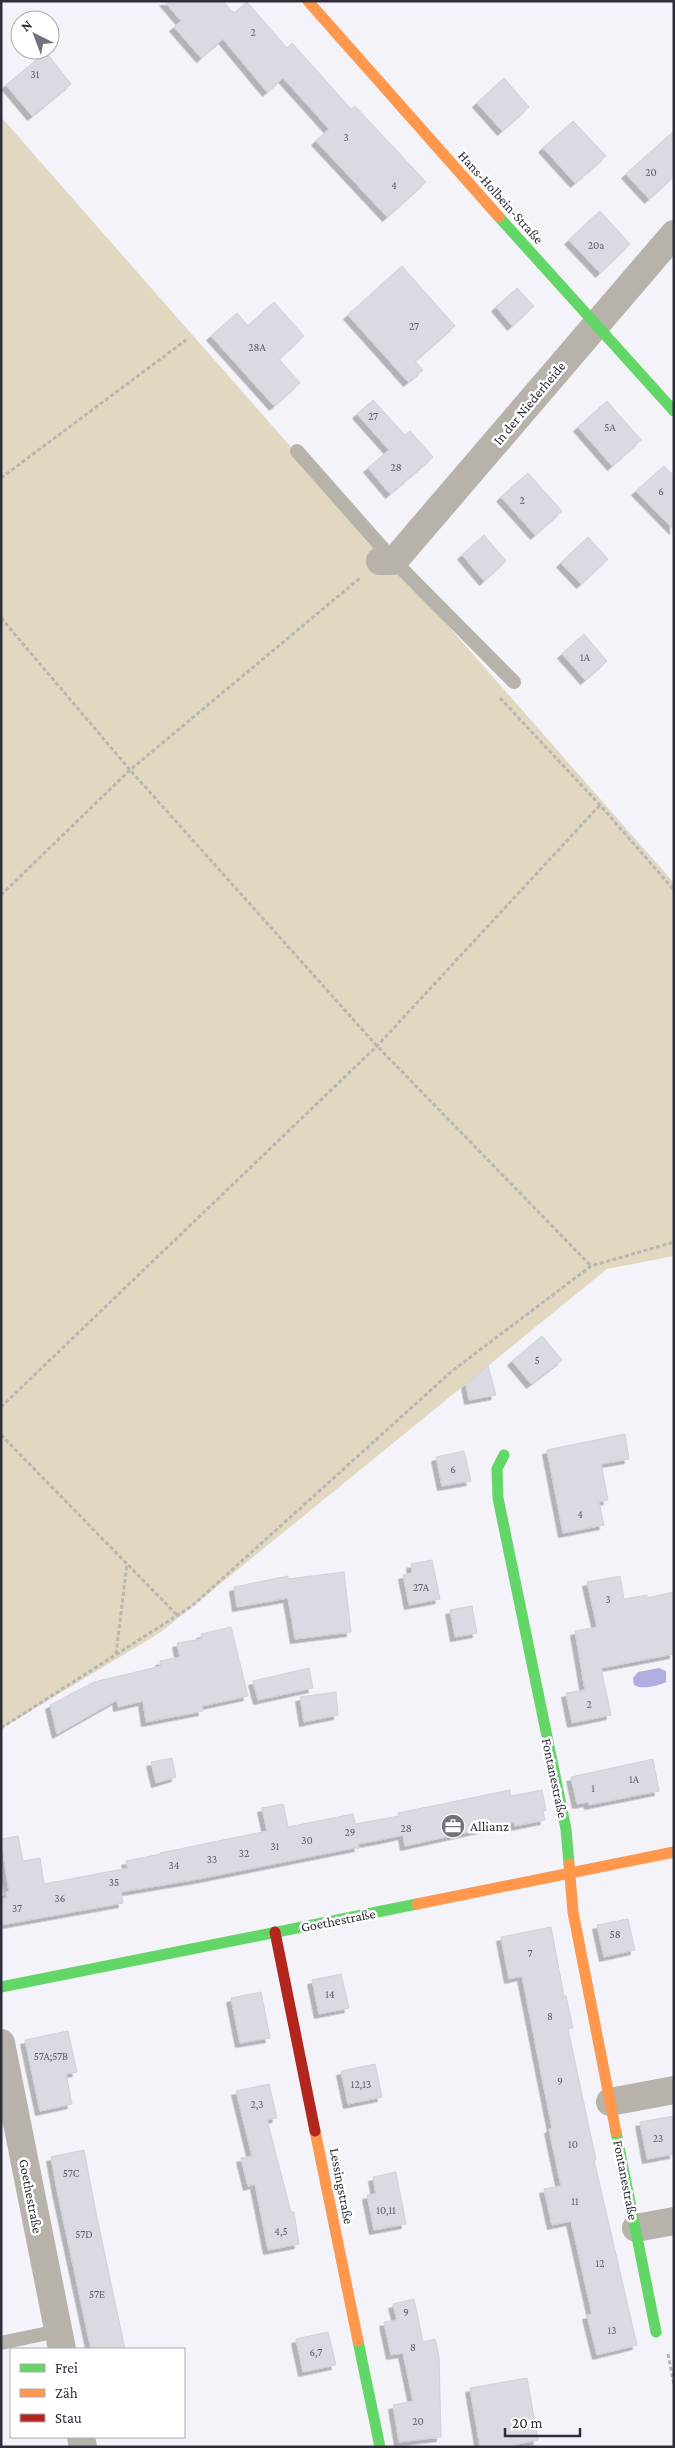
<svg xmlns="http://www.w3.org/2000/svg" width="675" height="2448" viewBox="0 0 675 2448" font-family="'Crimson Pro',serif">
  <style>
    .green { fill: #e2d8c1 }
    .water { fill: #b0aee0 }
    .building { fill: #dadae2; stroke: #d0d1d9; filter: url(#shadow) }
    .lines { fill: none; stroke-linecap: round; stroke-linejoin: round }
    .path { stroke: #b8b6b2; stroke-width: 3; stroke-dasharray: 4 2.5; stroke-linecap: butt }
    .lane { stroke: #b7b2aa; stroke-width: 14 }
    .street { stroke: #b7b2aa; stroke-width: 28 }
    .fast { stroke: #63d668; stroke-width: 11 }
    .slow { stroke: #ff974d; stroke-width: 11 }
    .jam { stroke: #b3261e; stroke-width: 11 }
    .labels { text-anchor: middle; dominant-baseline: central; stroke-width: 5; stroke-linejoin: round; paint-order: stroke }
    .number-label { font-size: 11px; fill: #5d5d68 }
    .street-label { font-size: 14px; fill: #2e2e3a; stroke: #fff }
    .poi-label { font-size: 14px; fill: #2e2e3a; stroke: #fff; text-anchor: start }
  </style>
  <defs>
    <filter id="shadow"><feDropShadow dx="-4.5" dy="4.5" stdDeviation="0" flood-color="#0004"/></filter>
  </defs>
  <rect width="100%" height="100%" fill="#f3f3f9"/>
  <path class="green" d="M1 117 674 883V1256L607 1269 161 1632 1 1729Z"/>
  <path class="water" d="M659 1668 666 1671V1682C658 1686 642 1690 634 1685L633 1678 638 1672Z"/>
  <g class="building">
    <path d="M164 1H223L234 13 247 2 287 48 292 43 351 109 355 106 426 182 387 217 316 141 329 129 283 78 267 92 223 39 201 58 174 27 181 21Z"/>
    <path d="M46 52 71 84 32 116 6 85Z"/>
    <path d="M504 78 529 107 502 131 477 103Z"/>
    <path d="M573 121 606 156 575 183 543 148Z"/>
    <path d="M674 131V176L649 199 626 174Z"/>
    <path d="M600 211 630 244 600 273 569 240Z"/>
    <path d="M402 266 455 326 415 361 423 370 408 382 348 315Z"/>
    <path d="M517 288 534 306 512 326 496 307Z"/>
    <path d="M274 302 304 336 279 359 300 383 274 406 211 336 237 313 248 326Z"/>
    <path d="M373 400 405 435 410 431 433 457 390 494 368 468 389 450 357 414Z"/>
    <path d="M607 401 641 440 612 466 578 427Z"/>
    <path d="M664 466 674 476V530L636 491Z"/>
    <path d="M528 473 562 511 535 535 501 497Z"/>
    <path d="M484 535 506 561 484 581 462 555Z"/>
    <path d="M588 537 608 559 581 584 561 563Z"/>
    <path d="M584 634 607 661 585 680 562 654Z"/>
    <path d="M542 1336 562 1360 531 1384 512 1361Z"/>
    <path d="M488 1366 496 1395 469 1400 466 1384Z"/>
    <path d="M625 1434 629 1459 601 1464 608 1500 599 1502 604 1525 563 1533 547 1450Z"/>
    <path d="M464 1451 471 1481 442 1486 436 1457Z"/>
    <path d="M432 1560 440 1599 409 1605 403 1575 412 1573 411 1564Z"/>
    <path d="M344 1572 351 1632 295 1639 288 1598 237 1607 234 1587 288 1576V1579Z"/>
    <path d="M620 1576 624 1599 647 1595V1598L674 1592V1654L601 1668 611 1715 572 1723 566 1693 585 1690 575 1631 597 1627 587 1582Z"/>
    <path d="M472 1606 477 1633 455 1637 450 1610Z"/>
    <path d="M231 1627 248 1696 202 1706 203 1711 146 1722 143 1701 118 1707 117 1700 57 1734 50 1705 94 1682 161 1666 160 1661 180 1657 177 1643 202 1639 201 1634Z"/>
    <path d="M309 1668 313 1688 258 1700 253 1681Z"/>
    <path d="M336 1692 338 1715 304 1722 300 1697Z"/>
    <path d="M172 1758 176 1777 156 1783 151 1762Z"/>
    <path d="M653 1759 659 1791 589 1805 588 1802 577 1804 571 1777Z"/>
    <path d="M510 1790 511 1796 542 1790 546 1810 543 1811 545 1820 515 1826 514 1822 405 1846 403 1835 380 1840 358 1844 359 1847 199 1879 121 1892 123 1903 1 1925V1899L7 1898 6 1892H9L1 1839 18 1836 23 1861 40 1858 44 1884 128 1868 126 1861 161 1854 160 1853 267 1831 262 1808 283 1804 288 1827 353 1814 355 1824 399 1816 398 1813Z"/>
    <path d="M628 1919 635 1950 604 1957 597 1925Z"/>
    <path d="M551 1927 564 1996H566L573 2028 568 2029 596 2160H594L637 2345 597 2355 587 2315 592 2314 571 2221 552 2225 544 2189 561 2186 549 2129 552 2128 522 1976 509 1979 501 1937Z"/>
    <path d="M341 1974 349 2008 319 2014 312 1980Z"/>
    <path d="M261 1992 270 2038 240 2043 231 1998Z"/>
    <path d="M68 2031 77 2072 66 2074 72 2104 40 2111 25 2040Z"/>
    <path d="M375 2064 382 2097 348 2104 341 2071Z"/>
    <path d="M269 2084 277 2118 267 2120 291 2212H294L299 2244 268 2250 255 2184 248 2186 241 2158 252 2156 236 2091Z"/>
    <path d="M674 2116V2154L647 2159 640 2122Z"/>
    <path d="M84 2150 96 2213 125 2349H91L58 2195 51 2157Z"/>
    <path d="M396 2172 406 2224 374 2230 367 2195 376 2194 373 2177Z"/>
    <path d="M414 2299 423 2342 435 2339 439 2356 441 2437 399 2442 393 2405 413 2401 403 2353 391 2355 384 2322 397 2320 393 2304Z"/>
    <path d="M328 2332 336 2365 303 2372 296 2339Z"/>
    <path d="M527 2378 538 2440 503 2447H480L470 2388Z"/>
  </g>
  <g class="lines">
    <g class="path">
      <path d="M1 478 186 340"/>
      <path d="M1 618 130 770 377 1046 591 1266"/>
      <path d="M500 698 600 805 674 890"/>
      <path d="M1 895 130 770 360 578"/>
      <path d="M1 1407 377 1046 600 805"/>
      <path d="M1 1435 177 1615"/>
      <path d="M116 1654 127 1564"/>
      <path d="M1 1728 192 1606 452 1371 591 1266 674 1242"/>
      <path d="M668 2354 674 2385"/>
    </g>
    <g class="lane">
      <path d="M297 451 394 561 514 682"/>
      <path d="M1 2343 58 2331"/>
    </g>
    <g class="street">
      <path d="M380 561H394L674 234"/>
      <path d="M1 2043 62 2349"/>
      <path d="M610 2102 674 2090"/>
      <path d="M636 2228 674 2221"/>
      <path d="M81 2437 83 2447"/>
    </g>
    <g class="fast">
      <path d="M499 217 674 411"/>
      <path d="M504 1455 497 1469 498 1498 566 1829 569 1864"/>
      <path d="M1 1987 417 1904"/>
      <path d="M616 2132 656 2332"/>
      <path d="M358 2341 380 2447"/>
    </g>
    <g class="slow">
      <path d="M308 1 499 217"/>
      <path d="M569 1864 573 1912 616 2132"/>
      <path d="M417 1904 674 1852"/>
      <path d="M315 2131 358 2341"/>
    </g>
    <path class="jam" d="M275 1932 315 2131"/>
  </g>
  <defs>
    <g id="office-disc" transform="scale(1.25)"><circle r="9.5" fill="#73737d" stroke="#fff"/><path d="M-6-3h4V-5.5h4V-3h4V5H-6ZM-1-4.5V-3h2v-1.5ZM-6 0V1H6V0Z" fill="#fff"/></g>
  </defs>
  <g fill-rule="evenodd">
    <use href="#office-disc" x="453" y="1826"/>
  </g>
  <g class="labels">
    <g class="number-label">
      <text x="253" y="32">2</text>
      <text x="35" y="74">31</text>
      <text x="346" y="137">3</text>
      <text x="651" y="172">20</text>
      <text x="394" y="185">4</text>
      <text x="596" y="245">20a</text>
      <text x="414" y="326">27</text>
      <text x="257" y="347">28A</text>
      <text x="373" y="416">27</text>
      <text x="610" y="427">5A</text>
      <text x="396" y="467">28</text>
      <text x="661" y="491">6</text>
      <text x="522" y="500">2</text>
      <text x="585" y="657">1A</text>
      <text x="537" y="1360">5</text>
      <text x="453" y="1469">6</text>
      <text x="580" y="1514">4</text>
      <text x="421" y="1587">27A</text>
      <text x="608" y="1599">3</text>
      <text x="589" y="1704">2</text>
      <text x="634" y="1779">1A</text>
      <text x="593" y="1788">1</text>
      <text x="406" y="1828">28</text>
      <text x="350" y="1832">29</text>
      <text x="307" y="1840">30</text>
      <text x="275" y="1846">31</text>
      <text x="244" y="1853">32</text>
      <text x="212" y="1859">33</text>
      <text x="174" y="1865">34</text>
      <text x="114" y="1882">35</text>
      <text x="60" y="1898">36</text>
      <text x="17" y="1908">37</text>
      <text x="615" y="1934">58</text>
      <text x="530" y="1953">7</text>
      <text x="330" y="1994">14</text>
      <text x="550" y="2016">8</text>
      <text x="51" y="2056">57A;57B</text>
      <text x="560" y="2081">9</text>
      <text x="361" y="2084">12,13</text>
      <text x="257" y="2104">2,3</text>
      <text x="658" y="2138">23</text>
      <text x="573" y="2144">10</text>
      <text x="71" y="2173">57C</text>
      <text x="575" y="2201">11</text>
      <text x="386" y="2210">10,11</text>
      <text x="281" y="2231">4,5</text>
      <text x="84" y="2234">57D</text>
      <text x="600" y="2263">12</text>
      <text x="97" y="2294">57E</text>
      <text x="406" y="2312">9</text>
      <text x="612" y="2330">13</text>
      <text x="413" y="2347">8</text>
      <text x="316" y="2352">6,7</text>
      <text x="418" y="2421">20</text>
    </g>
    <g class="street-label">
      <text transform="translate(501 197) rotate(48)">Hans-Holbein-Straße</text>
      <text transform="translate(529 403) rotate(-50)">In der Niederheide</text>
      <text transform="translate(555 1778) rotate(78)">Fontanestraße</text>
      <text transform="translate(338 1920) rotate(-11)">Goethestraße</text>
      <text transform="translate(626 2180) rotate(79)">Fontanestraße</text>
      <text transform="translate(342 2186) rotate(79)">Lessingstraße</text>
      <text transform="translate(31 2196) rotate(79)">Goethestraße</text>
    </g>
    <g class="poi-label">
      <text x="470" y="1826">Allianz</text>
    </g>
  </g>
  <rect width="675" height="2448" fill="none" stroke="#2e2e3a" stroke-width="5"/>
  <rect x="10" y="2348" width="175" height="90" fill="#ffffff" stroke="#ababb0"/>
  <rect x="20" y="2364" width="25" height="8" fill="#63d668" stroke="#ababb0"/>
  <text x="55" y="2373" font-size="15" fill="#2e2e3a">Frei</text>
  <rect x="20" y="2389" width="25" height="8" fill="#ff974d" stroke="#ababb0"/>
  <text x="55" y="2398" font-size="15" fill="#2e2e3a">Zäh</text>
  <rect x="20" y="2414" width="25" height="8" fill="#b3261e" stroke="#ababb0"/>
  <text x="55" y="2423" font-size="15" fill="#2e2e3a">Stau</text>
  <g transform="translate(35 35) rotate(318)"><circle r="24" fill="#ffffff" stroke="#ababb0"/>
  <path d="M0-4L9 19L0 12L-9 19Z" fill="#73737d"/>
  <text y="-8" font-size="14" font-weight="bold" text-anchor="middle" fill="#2e2e3a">N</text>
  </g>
  <path d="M505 2428v8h75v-8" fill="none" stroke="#2e2e3a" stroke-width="2.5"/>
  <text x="512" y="2428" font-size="15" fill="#2e2e3a" stroke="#ffffff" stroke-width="4" paint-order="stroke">20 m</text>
</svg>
